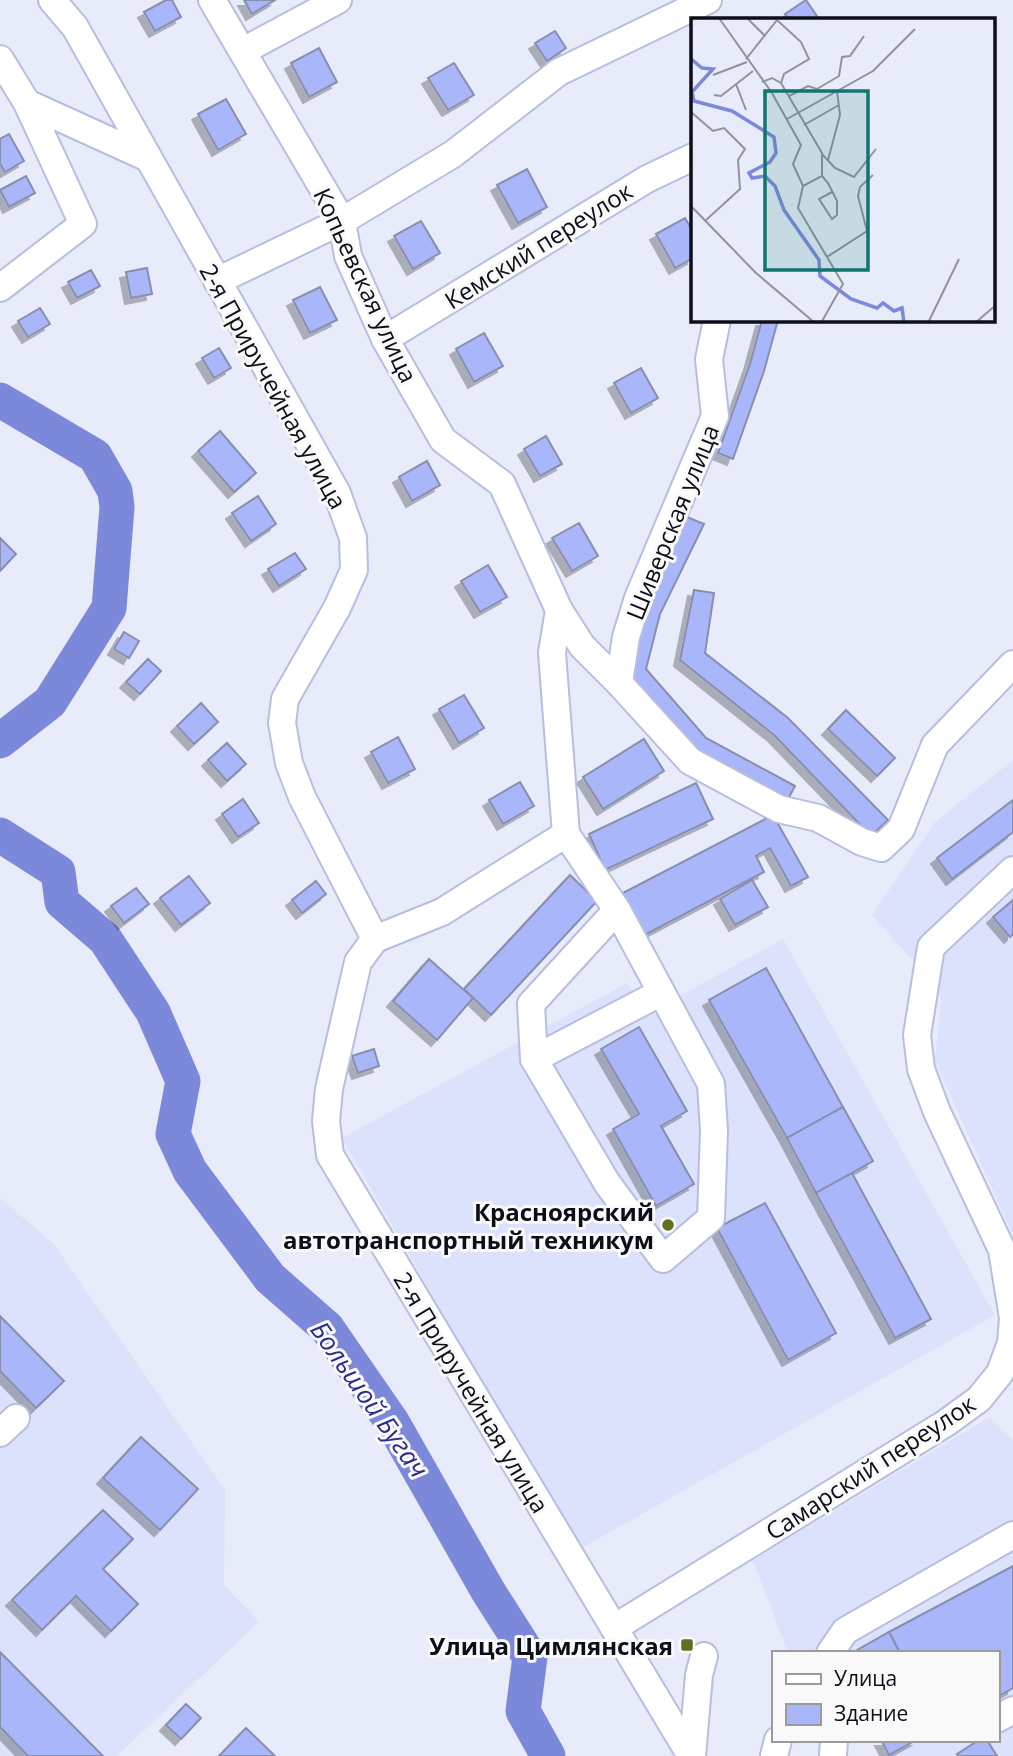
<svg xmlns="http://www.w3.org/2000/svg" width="1013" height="1756" viewBox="0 0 1013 1756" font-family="'Open Sans',sans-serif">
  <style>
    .built { fill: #dce2fb }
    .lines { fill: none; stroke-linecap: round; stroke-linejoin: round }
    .river { stroke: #7c89da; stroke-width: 35 }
    .building { fill: #aab6fa; stroke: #888eae; stroke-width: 2; filter: url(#shadow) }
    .minor-casing { stroke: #b7bedf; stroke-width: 30 }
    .minor { stroke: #fff; stroke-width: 26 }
    .poi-dot { fill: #5f711f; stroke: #f9f9f9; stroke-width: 2.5 }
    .labels { text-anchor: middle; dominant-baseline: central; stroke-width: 6; stroke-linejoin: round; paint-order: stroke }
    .street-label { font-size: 24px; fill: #0c0e19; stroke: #f9f9f9 }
    .poi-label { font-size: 24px; font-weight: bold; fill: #0c0e19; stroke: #f9f9f9; text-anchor: end }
    .water-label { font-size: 26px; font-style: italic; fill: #2c2c8a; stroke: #f9f9f9 }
    .inset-river { fill: none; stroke: #7c89da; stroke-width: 3.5 }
    .inset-road { fill: none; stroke: #90939f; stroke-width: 2 }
    .view { fill: #0f766e; fill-opacity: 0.15; stroke: #0f766e; stroke-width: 3.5 }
    .inset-edge { fill: none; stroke: #0c0e19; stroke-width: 3.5 }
  </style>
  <defs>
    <filter id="shadow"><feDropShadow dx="-6" dy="6" stdDeviation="0" flood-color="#0004"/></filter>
  </defs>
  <rect width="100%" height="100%" fill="#e8ebf9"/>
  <g class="built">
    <path d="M1013 760V1235L935 1061 941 999 938 988 872 915 935 822Z"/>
    <path d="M783 939 995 1315 578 1550 342 1138 627 983 646 1015Z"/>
    <path d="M0 1198 53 1243 225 1490 224 1585 259 1622 117 1756H2L0 1754Z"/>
    <path d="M990 1417 1013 1440V1756H890L881 1740H997V1653H788L753 1560Z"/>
  </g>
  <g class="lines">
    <g class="river">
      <path d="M0 400 95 456 115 491 117 507 109 608 50 702 0 741"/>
      <path d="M0 835 58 872 62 902 105 939 153 1012 183 1081 173 1134 190 1171 270 1278 327 1328 392 1422 488 1591 530 1657 523 1711 548 1756"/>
    </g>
  </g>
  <g class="building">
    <path d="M166 0H172L181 17 155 31 144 12Z"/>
    <path d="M244 0H275L252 14Z"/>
    <path d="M806 0 819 19H789L785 14Z"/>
    <path d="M555 31 566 48 547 61 535 43Z"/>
    <path d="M319 48 337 82 309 97 291 63Z"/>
    <path d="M454 63 474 95 448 110 428 78Z"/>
    <path d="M226 99 246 134 218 150 198 114Z"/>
    <path d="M9 134 24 161 5 172 0 164V139Z"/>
    <path d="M527 169 547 207 518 223 497 185Z"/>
    <path d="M26 176 35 193 9 207 0 190Z"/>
    <path d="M685 218 693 232V258L675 268 656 234Z"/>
    <path d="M421 221 440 253 413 269 394 236Z"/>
    <path d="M147 268 152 294 131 298 126 272Z"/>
    <path d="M91 270 100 286 77 298 68 282Z"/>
    <path d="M320 287 337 320 310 333 293 300Z"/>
    <path d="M40 308 50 324 28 337 18 321Z"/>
    <path d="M762 320H778L764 371 733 459 718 453 750 364Z"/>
    <path d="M484 333 503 366 474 382 456 349Z"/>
    <path d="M219 348 231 368 214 378 202 358Z"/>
    <path d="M641 368 658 398 631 413 614 383Z"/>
    <path d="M220 431 256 473 234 492 198 451Z"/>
    <path d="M546 436 562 464 540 476 524 449Z"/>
    <path d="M427 461 440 485 412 501 399 477Z"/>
    <path d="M258 496 276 524 251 541 232 513Z"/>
    <path d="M687 517 704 524 660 614 646 669 706 738 795 786 786 803 694 754 626 674 642 607Z"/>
    <path d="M579 523 598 556 572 571 552 538Z"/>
    <path d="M0 538 16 554 0 571Z"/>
    <path d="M295 553 306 569 279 586 268 569Z"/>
    <path d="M488 565 507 597 480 612 461 581Z"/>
    <path d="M694 590 714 593 705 653 788 718 888 820 871 836 774 735 680 660Z"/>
    <path d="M124 632 139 641 129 658 114 649Z"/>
    <path d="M148 659 161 671 140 694 126 682Z"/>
    <path d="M464 695 484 728 459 743 439 709Z"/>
    <path d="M201 703 218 722 194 744 177 726Z"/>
    <path d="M846 710 895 758 877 776 828 729Z"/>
    <path d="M398 737 415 769 388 783 371 752Z"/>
    <path d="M644 739 664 771 603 809 583 777Z"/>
    <path d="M227 743 246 764 227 781 208 760Z"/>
    <path d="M520 782 534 806 503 824 489 800Z"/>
    <path d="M696 783 713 819 605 870 589 834Z"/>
    <path d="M243 799 259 823 238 837 222 814Z"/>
    <path d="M1013 800V832L952 879 937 858Z"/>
    <path d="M773 815 808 877 791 886 770 848 756 856 764 872 643 936 621 894Z"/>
    <path d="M570 875 597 901 491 1015 464 989Z"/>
    <path d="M189 876 210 903 181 925 160 898Z"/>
    <path d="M752 880 768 907 735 925 720 899Z"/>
    <path d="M316 881 326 894 302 913 292 900Z"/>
    <path d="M136 888 149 904 124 923 111 906Z"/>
    <path d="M1013 900V934L1010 937 993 917Z"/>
    <path d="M429 959 473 998 437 1040 393 1001Z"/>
    <path d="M766 968 843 1107 787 1138 709 1000Z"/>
    <path d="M639 1027 687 1111 661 1126 694 1184 656 1206 613 1129 639 1114 601 1049Z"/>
    <path d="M374 1049 379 1066 358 1073 352 1056Z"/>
    <path d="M843 1107 873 1161 816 1193 787 1138Z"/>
    <path d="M852 1173 931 1319 895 1338 816 1193Z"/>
    <path d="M765 1203 836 1333 788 1360 717 1228Z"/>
    <path d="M0 1316 64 1381 36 1408 0 1371Z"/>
    <path d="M141 1437 198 1489 160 1530 103 1478Z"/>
    <path d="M103 1510 133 1539 103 1569 138 1604 111 1631 76 1596 42 1630 12 1600Z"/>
    <path d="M1013 1566V1688L997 1697V1653H900L889 1632Z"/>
    <path d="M889 1632 900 1653H852Z"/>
    <path d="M0 1652 103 1756H28L0 1727Z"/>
    <path d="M186 1704 201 1718 181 1739 166 1725Z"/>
    <path d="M246 1728 275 1756H219Z"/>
    <path d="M881 1740H916L889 1755Z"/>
    <path d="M979 1740H987L997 1756H959L957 1754Z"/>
  </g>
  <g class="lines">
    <g class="minor-casing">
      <g id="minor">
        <path d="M52 0 75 27 337 493 353 538 354 570 337 608 285 699 282 723 289 763 302 797 375 939 358 962 329 1089 326 1121 330 1155 691 1756"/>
        <path d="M212 0 342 221 348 256 385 339 443 440 502 484 559 610 552 653 566 834 442 912 375 939"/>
        <path d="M243 51 338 0"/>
        <path d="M0 59 27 103 83 224 0 288"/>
        <path d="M27 103 148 158"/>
        <path d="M217 281 342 221 453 154 559 72 708 0"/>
        <path d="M385 339 647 179 693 157"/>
        <path d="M559 610 582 646 619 683 690 761 779 809 818 818 862 842 881 848 901 829 935 745 1013 664"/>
        <path d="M619 683 626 637 638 598 715 416 709 359 717 320"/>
        <path d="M566 834 617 910 711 1084 714 1130 711 1218 663 1259 607 1183 534 1059 660 993"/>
        <path d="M534 1059 531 1004 617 910"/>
        <path d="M0 1433 16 1418"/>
        <path d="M614 1628 946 1423 979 1399 1000 1373 1011 1343 1013 1318 1002 1250 937 1112 921 1069 917 1035 931 947 1013 870"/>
        <path d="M830 1653 845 1631 1013 1535"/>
        <path d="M997 1719 1013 1710"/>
        <path d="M692 1756 699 1675 704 1656"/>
        <path d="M774 1756 778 1740"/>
        <path d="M833 1756 834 1740"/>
      </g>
    </g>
    <use href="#minor" class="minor"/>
  </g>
  <g class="poi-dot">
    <circle cx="668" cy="1225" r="7"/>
    <rect x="680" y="1638" width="14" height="14" rx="3.5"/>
  </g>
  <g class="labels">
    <g class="street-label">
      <text transform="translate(538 245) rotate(-32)">Кемский переулок</text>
      <text transform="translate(366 285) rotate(65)">Копьевская улица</text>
      <text transform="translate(274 386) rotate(61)">2-я Приручейная улица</text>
      <text transform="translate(672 522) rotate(-68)">Шиверская улица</text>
      <text transform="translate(472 1392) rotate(59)">2-я Приручейная улица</text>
      <text transform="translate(870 1467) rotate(-33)">Самарский переулок</text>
    </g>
    <g class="poi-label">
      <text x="654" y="1211">Красноярский<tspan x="654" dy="28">автотранспортный техникум</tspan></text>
      <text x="673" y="1645">Улица Цимлянская</text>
    </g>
    <g class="water-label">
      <text transform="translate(370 1399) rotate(55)">Большой Бугач</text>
    </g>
  </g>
  <g transform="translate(691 18)">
    <rect width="304" height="304" fill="#e8ebf9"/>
    <path class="inset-river" d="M0 41 11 50 22 51 1 74 3 83 41 93 83 119 85 135 79 144 58 155 61 160 74 158 84 168 93 192 128 242 129 258 160 281 186 290 192 285 203 293 211 290 213 305"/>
    <path class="inset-road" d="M28 0 81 75 110 127 102 146 112 168 107 190 152 266 130 305M56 0 74 18M55 41 86 2M22 57 56 44M71 64 81 60 90 65 93 56 118 41 110 24 86 2M90 65 131 135V158L112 168M45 66 55 92M23 77 30 78 62 53M98 78 117 68 126 71 148 58 151 39 159 38 173 18M0 94 22 113 33 110 54 131 47 142 49 171 14 203M96 101 182 53 224 11M113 107 148 87M131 136 144 150 163 159 185 131M137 142 149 97 146 73M131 158 137 165 146 183V197L141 201 128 181 141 174M0 188 65 255 124 305M136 239 176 213 167 178 169 169 182 157M237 305 268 241M284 305 305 287"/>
    <path class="view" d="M74 73H177V252H74Z"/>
    <rect width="304" height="304" class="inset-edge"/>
  </g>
  <rect x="772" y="1651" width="228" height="91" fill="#f9f9f9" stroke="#9a9b9f" stroke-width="2"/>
  <rect x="786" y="1674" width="35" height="10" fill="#ffffff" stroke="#9a9b9f" stroke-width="2"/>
  <text x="834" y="1686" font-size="21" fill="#0c0e19">Улица</text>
  <rect x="786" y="1704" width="35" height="21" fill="#aab6fa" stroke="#9a9b9f" stroke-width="2"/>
  <text x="834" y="1721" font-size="21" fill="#0c0e19">Здание</text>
</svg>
